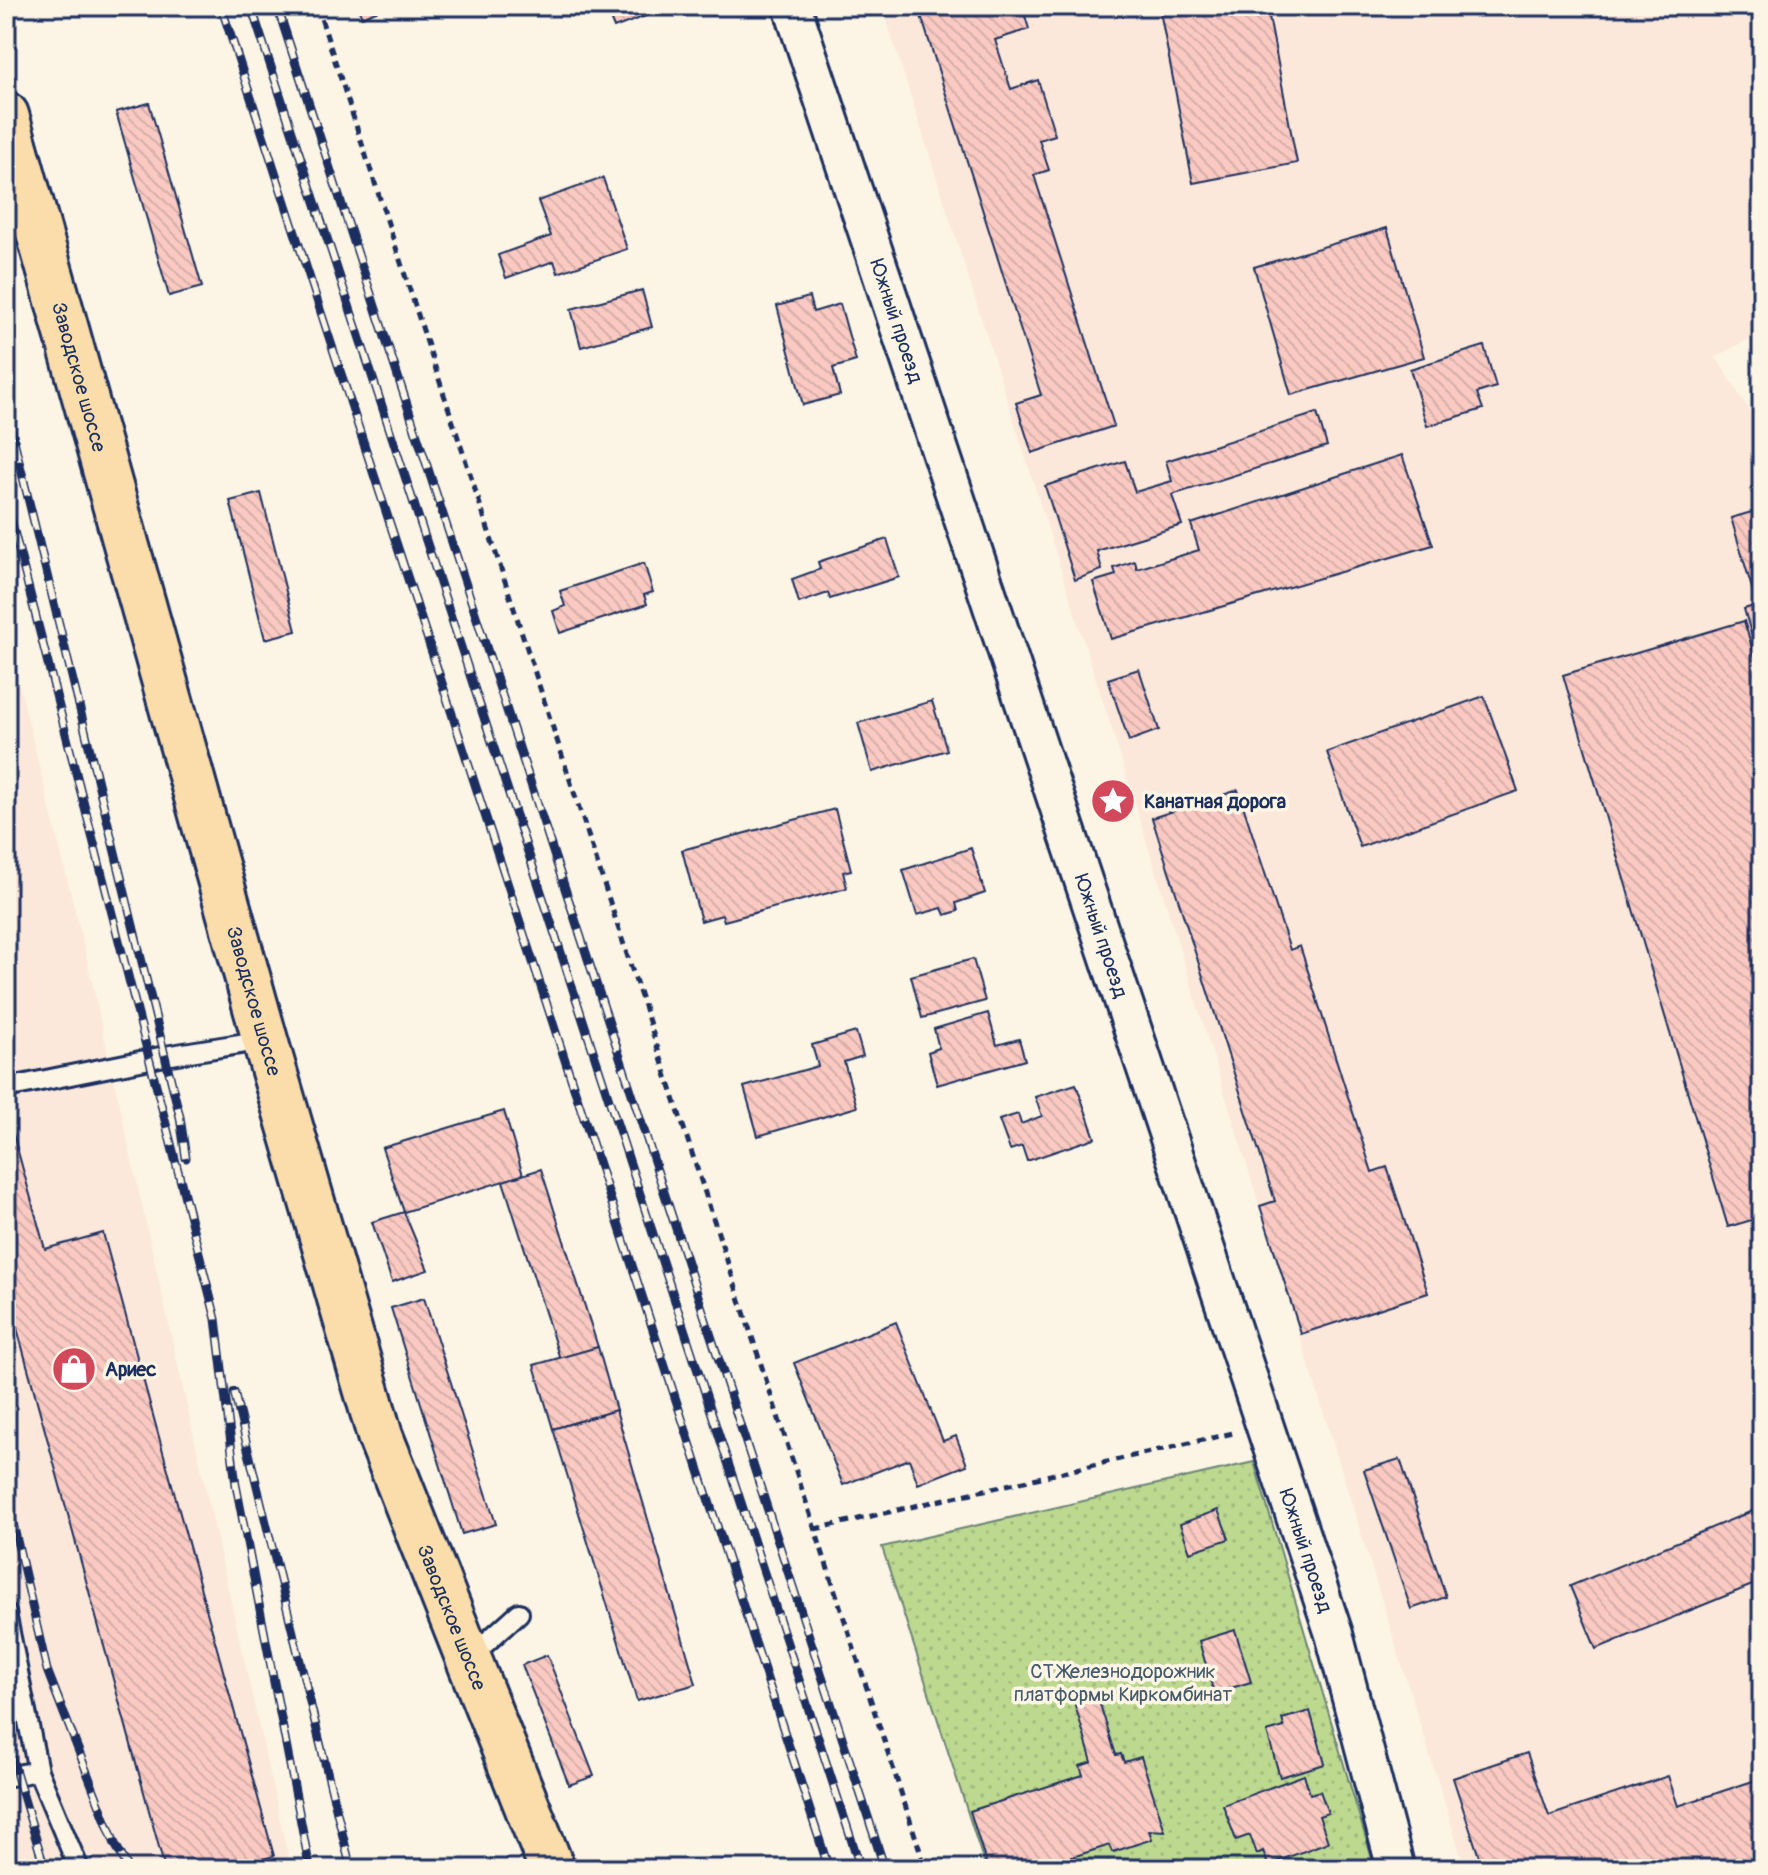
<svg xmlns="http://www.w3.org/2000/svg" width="1768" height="1875" viewBox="0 0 1768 1875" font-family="Pangolin,sans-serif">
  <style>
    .built { fill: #fbe8da }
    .garden { fill: url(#garden-dots); stroke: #6c8476; stroke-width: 2 }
    .building { fill: url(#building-back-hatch); stroke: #1b2f5e; stroke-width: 2 }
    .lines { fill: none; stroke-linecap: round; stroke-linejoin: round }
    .service-casing { stroke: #1b2f5e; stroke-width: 24 }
    .minor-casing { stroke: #1b2f5e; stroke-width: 42 }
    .primary-casing { stroke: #1b2f5e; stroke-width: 50 }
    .path { stroke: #1b2f5e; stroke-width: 5; stroke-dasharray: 8 6; stroke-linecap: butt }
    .service { stroke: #fcf5e5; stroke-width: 18 }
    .minor { stroke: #fcf5e5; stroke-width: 36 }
    .primary { stroke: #fbddab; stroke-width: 44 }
    .rail-casing { stroke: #1b2f5e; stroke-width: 9 }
    .rail { stroke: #fcf5e5; stroke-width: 6; stroke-dasharray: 18; stroke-linecap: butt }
    .labels { text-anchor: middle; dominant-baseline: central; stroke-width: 7; stroke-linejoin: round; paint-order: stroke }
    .street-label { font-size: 20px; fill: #1b2f5e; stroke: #fcf5e5 }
    .poi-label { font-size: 20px; font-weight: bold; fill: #1b2f5e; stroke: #fcf5e5; text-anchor: start }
    .park-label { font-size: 20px; fill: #44596a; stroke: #fcf5e5 }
  </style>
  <defs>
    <pattern id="garden-dots" width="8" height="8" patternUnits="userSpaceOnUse" patternTransform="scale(2)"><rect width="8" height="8" fill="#bdd88f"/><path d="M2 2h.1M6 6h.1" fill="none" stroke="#a2ba7e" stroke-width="1.8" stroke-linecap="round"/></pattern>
    <pattern id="building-back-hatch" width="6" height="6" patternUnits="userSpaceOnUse" patternTransform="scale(2)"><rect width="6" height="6" fill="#facac2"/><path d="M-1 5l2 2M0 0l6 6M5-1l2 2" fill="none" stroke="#d6aea9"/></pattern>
  </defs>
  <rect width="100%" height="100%" fill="#fcf5e5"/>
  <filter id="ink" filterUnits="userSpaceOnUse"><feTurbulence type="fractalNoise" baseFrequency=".0125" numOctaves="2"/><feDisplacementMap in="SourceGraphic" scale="16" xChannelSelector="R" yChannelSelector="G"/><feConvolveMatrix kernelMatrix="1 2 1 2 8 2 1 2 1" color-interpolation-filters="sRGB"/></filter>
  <g filter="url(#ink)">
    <g class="built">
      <path d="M882 6H1762V332L1716 357 1762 431V1866L1754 1869H1465L1113 733Z"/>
      <path d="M6 631 85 951 291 1869H6Z"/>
    </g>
    <path class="garden" d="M1254 1462 1375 1869H986L882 1547Z"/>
    <g class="building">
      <path d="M357 6H388L362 17Z"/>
      <path d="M605 6H672L614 28Z"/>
      <path d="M918 6H1022L1029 29 995 40 1011 89 1038 80 1055 135 1039 140 1049 170 1034 175 1114 426 1032 453 1016 403 1041 395Z"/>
      <path d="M1159 6H1267L1297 163 1193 183Z"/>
      <path d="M149 103 202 287 169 296 116 112Z"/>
      <path d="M603 178 627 249 558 273 554 261 506 278 498 255 551 236 538 201Z"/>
      <path d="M1387 228 1424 357 1291 395 1254 267Z"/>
      <path d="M642 290 652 327 581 347 571 309Z"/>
      <path d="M809 297 813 312 840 304 856 361 833 368 840 395 803 405 777 306Z"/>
      <path d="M1484 346 1496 387 1477 393 1483 409 1427 426 1410 369Z"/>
      <path d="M1317 413 1327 446 1172 495 1182 525 1097 551 1102 570 1075 580 1045 486 1125 461 1135 492 1172 481 1166 461Z"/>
      <path d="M1402 455 1433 545 1111 639 1093 582 1116 575 1114 568 1135 561 1137 569 1199 550 1191 524Z"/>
      <path d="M261 493 296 631 265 639 230 501Z"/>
      <path d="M1762 509V671L1744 609 1757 605 1731 518Z"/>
      <path d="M887 539 899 577 830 599 828 593 799 603 792 579 820 569 818 562Z"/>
      <path d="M644 563 653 592 644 595 647 604 560 633 553 611 565 606 560 591Z"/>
      <path d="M1744 621 1762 680V1217L1728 1227 1563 675Z"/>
      <path d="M1139 669 1159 730 1129 741 1108 679Z"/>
      <path d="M1484 696 1518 791 1360 847 1327 752Z"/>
      <path d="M932 701 947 750 872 772 858 723Z"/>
      <path d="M1238 790 1290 950 1300 946 1372 1172 1387 1167 1428 1293 1301 1334 1260 1206 1275 1201 1152 818Z"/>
      <path d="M835 809 851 870 843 872 847 888 724 921 722 915 701 921 682 850Z"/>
      <path d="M971 848 985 893 956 903 958 911 945 915 942 908 917 915 903 870Z"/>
      <path d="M973 959 985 1001 922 1018 911 976Z"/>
      <path d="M988 1013 997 1045 1019 1039 1025 1060 937 1085 928 1052 939 1048 934 1029Z"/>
      <path d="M856 1032 863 1056 844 1062 857 1107 758 1136 744 1087 818 1066 812 1045Z"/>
      <path d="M1076 1084 1095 1138 1027 1161 1022 1146 1010 1150 999 1120 1018 1114 1021 1124 1042 1116 1035 1097Z"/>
      <path d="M504 1111 523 1175 404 1212 382 1148Z"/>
      <path d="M12 1130 45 1249 103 1233 274 1856 229 1869H165L6 1288V1132Z"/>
      <path d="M541 1169 598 1347 560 1359 503 1181Z"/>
      <path d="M404 1212 428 1270 392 1282 372 1222Z"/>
      <path d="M424 1298 496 1524 462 1534 391 1308Z"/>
      <path d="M896 1322 943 1441 956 1436 967 1465 918 1484 909 1459 843 1485 794 1363Z"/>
      <path d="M598 1347 616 1410 553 1429 534 1365Z"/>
      <path d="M616 1410 696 1684 637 1701 553 1429Z"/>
      <path d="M1400 1459 1446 1597 1411 1609 1364 1470Z"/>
      <path d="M1762 1507V1581L1596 1649 1570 1586Z"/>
      <path d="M1218 1510 1229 1539 1190 1552 1180 1524Z"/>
      <path d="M1235 1630 1251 1682 1214 1693 1199 1641Z"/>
      <path d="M547 1655 594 1776 569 1785 522 1665Z"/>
      <path d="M1098 1698 1116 1755 1121 1754 1124 1762 1141 1757 1165 1831 1149 1830 1152 1839 1113 1852 1110 1845 1035 1869H988L970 1811 1083 1775 1080 1766 1092 1762 1075 1705Z"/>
      <path d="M1310 1711 1325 1764 1280 1777 1267 1732 1284 1727 1282 1719Z"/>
      <path d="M1527 1753 1549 1816 1668 1776 1678 1806 1762 1778V1857L1727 1869H1483L1453 1778Z"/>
      <path d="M1304 1775 1310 1794 1320 1791 1328 1813 1319 1816 1328 1842 1268 1865 1263 1851 1257 1854 1250 1835 1236 1840 1223 1805Z"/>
    </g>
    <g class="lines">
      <g class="service-casing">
        <g id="service">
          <path d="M6 1088 165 1056 265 1040"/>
          <path d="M6 1613 38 1771 6 1777"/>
          <path d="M468 1659 519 1613"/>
          <path d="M38 1771 79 1869"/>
        </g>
      </g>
      <g class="minor-casing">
        <g id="minor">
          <path id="s1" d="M792 6 1334 1634 1396 1869"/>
        </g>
      </g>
      <g class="primary-casing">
        <g id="primary">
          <path id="s2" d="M6 115 265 1040 380 1436 552 1869"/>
        </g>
      </g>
      <g class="path">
        <path d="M317 6 926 1869"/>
        <path d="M815 1529 1233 1433"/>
      </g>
      <use href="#service" class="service"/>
      <use href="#minor" class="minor"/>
      <use href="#primary" class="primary"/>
      <g class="rail-casing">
        <g id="rail">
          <path d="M221 6 829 1869"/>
          <path d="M251 6 861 1869"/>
          <path d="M277 6 885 1869"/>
          <path d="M6 408 180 1117 186 1158"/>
          <path d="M6 500 216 1319 236 1485 310 1869"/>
          <path d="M234 1392 351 1869"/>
          <path d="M6 1478 12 1519 47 1670 115 1844 129 1869"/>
          <path d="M6 1739 45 1869"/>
        </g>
      </g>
      <use href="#rail" class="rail"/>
    </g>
  </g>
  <defs>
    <g id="sight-disc" transform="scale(2.3)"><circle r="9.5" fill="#d1495b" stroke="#fcf5e5"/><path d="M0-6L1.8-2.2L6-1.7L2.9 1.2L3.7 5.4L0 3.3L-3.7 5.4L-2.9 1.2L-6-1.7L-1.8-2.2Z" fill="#fff"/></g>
    <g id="shop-disc" transform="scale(2.3)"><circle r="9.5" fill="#d1495b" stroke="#fcf5e5"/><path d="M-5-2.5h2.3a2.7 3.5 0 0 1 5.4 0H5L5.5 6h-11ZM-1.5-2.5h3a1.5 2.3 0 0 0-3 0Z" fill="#fff"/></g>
  </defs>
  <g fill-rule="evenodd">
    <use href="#sight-disc" x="1113" y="801"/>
    <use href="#shop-disc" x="74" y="1369"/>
  </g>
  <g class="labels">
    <g class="street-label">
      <text stroke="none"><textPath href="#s1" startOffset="332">Южный проезд</textPath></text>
      <text stroke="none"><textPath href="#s2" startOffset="272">Заводское шоссе</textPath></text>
      <text stroke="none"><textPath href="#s1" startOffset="980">Южный проезд</textPath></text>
      <text stroke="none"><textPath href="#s2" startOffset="920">Заводское шоссе</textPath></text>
      <text stroke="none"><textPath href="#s1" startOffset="1628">Южный проезд</textPath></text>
      <text stroke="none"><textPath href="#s2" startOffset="1568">Заводское шоссе</textPath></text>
    </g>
    <g class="poi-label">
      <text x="1144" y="801">Канатная дорога</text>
      <text x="105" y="1369">Ариес</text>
    </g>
    <g class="park-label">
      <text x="1123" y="1671">СТ Железнодорожник<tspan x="1123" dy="23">платформы Киркомбинат</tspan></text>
    </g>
  </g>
  <rect width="1768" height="1875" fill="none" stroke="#fcf5e5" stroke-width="32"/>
  <rect x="16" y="16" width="1736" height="1843" fill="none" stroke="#1b2f5e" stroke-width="3" filter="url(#ink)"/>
</svg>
